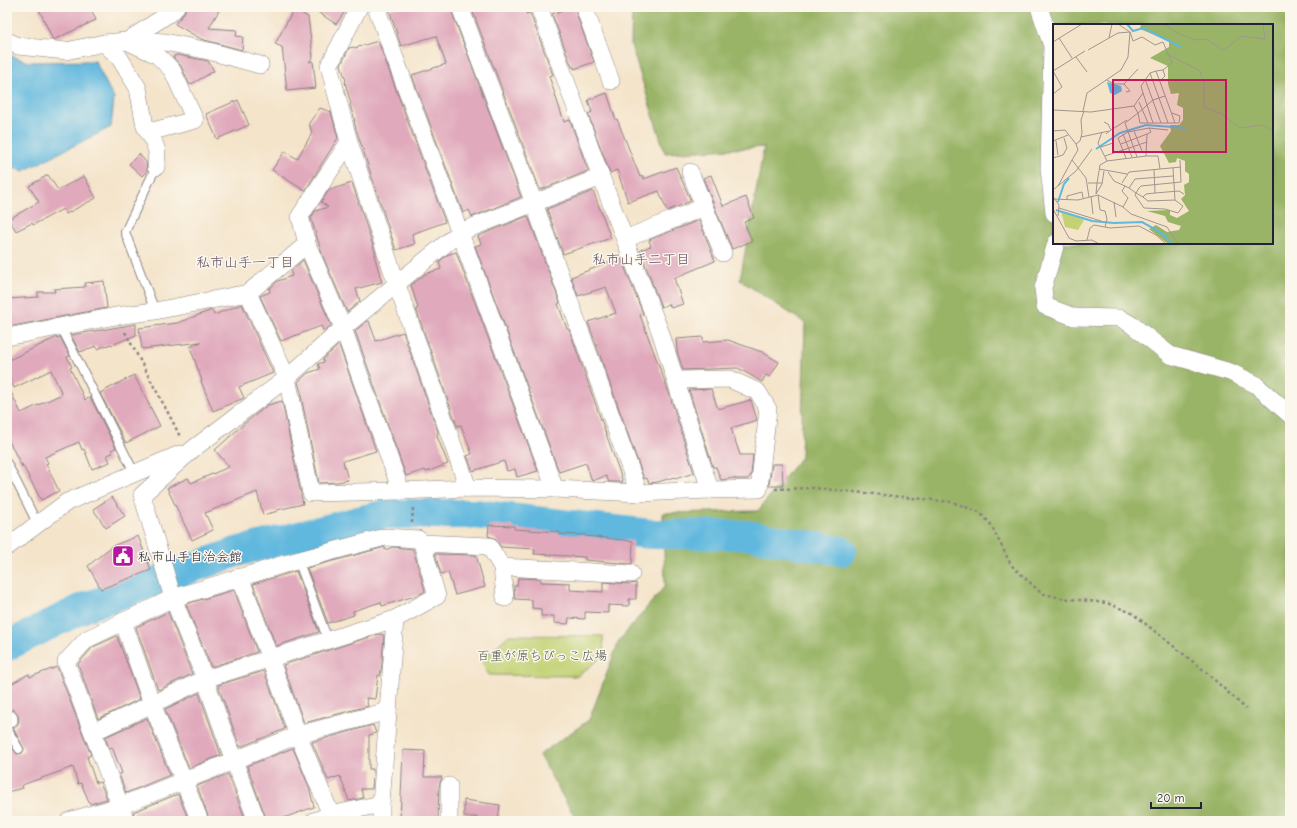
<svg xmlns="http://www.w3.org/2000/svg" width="1297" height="828" viewBox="0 0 1297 828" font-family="'Comic Neue','Klee One',sans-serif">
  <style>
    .green { fill: #c2d274; stroke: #727a58 }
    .forest { fill: #99b466; stroke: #5e6b50; fill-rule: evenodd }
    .water { fill: #61b8de; stroke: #426d8c }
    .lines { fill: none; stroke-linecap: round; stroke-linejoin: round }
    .river { stroke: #61b8de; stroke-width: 30 }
    .building { fill: #e0a9bc }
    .lane-casing { stroke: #8b8382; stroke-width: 10 }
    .street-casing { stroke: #8b8382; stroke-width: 18 }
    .path { stroke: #8b8382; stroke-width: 2.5; stroke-dasharray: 3 3; stroke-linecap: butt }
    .lane { stroke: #fff; stroke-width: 8 }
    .street { stroke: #fff; stroke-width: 17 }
    .labels { text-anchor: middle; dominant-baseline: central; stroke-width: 3; stroke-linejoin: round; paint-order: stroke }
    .poi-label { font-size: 13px; fill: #22223b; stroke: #fbf7ec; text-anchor: start }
    .park-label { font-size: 13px; fill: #52574c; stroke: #fbf7ec }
    .neighbourhood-label { font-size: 14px; fill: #645168; stroke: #fbf7ec }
    .inset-river { fill: none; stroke: #61b8de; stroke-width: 2 }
    .inset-road { fill: none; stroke: #a09691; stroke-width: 1 }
    .view { fill: #c2185b; fill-opacity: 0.15; stroke: #c2185b; stroke-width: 2 }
    .inset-edge { fill: none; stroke: #22223b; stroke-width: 2 }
  </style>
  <rect width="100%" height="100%" fill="#fbf7ec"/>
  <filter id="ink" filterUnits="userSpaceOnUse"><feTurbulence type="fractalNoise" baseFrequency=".025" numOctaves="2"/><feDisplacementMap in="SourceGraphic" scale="8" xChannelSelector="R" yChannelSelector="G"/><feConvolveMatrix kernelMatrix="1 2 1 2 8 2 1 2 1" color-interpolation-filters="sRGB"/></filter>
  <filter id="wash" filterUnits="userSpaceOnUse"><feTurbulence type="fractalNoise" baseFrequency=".012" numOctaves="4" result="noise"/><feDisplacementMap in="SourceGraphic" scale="16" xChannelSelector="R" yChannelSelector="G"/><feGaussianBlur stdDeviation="0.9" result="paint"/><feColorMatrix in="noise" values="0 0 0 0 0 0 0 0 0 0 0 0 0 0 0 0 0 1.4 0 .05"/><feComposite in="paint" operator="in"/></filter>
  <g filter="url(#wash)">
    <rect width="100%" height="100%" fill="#f4e4ca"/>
    <path class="green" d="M509 635 603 636 604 655 578 676 489 675 481 660Z"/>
    <path class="forest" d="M632 7H1290V821H577L539 755 589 720 619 641 665 586 663 513 758 511 801 457 805 323 740 280 764 147 665 153 631 45ZM1054 25H1272V243H1054Z"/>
    <path class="water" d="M7 54 28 62 95 61 114 99 111 127 23 171 7 165Z"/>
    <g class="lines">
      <path class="river" d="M7 646 83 608 236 552 386 514H475L650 534 748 535 842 551"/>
    </g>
    <g id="blocks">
      <g class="building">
        <path d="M38 7H90L96 20 53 40Z"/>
        <path d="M186 7H221L209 28 237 30 236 36 243 37 242 50 201 39 175 24 184 13Z"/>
        <path d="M310 7H348L336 24Z"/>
        <path d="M397 7H450L521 197 472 217 469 210 463 213 412 75 446 64 436 36 401 46 389 9Z"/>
        <path d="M471 7H523L526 14 530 13 553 75 549 76 564 122 570 120 588 171 540 190Z"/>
        <path d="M571 7H574L594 62 574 69V67H572L552 14Z"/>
        <path d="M294 9 308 17 313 57 309 62 313 61 316 88 287 91 282 47 275 44Z"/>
        <path d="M378 41 445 222 412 234 415 244 396 250 356 129 354 120 355 121 350 105 351 104 345 82 346 81 341 65 349 48 354 47 355 48Z"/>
        <path d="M177 55 208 61 214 71 190 85 181 66 173 57Z"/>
        <path d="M607 93 616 120 617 119 640 177 643 176 644 179 676 167 691 201 667 211 659 191 628 202 617 170 610 173 588 114 592 112 588 100Z"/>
        <path d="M238 100 249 125 217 139 206 114Z"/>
        <path d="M320 108 331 112 338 138 305 191 272 170 285 151 297 159 312 133 309 123Z"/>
        <path d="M139 154 146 162 147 171 142 176 129 164Z"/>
        <path d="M48 175 58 190 84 176 96 198 66 214 63 209 33 225 32 223 16 231 9 219 39 202 29 186Z"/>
        <path d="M711 175 723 206 746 197 754 218 744 222 752 241 732 249 703 178Z"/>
        <path d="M352 183 376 255H374L382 282 356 289 360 301 347 312 322 254 311 218 315 211 328 207 321 202 329 190Z"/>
        <path d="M593 191 611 238 563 254 547 209Z"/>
        <path d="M528 216 560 303 558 304 567 329H569L623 482H609L606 476 592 481 586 463 559 472 475 246 481 244 478 236Z"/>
        <path d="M699 220 715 261 674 278 683 304 671 308 669 304 661 307 640 250 651 246 649 240Z"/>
        <path d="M456 252 538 471 517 477 515 469 507 471 504 461 473 471 467 456 472 454 461 425 457 426 416 309 418 308 411 285 425 274 441 269 439 262 447 255Z"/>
        <path d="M621 258 643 314 640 315 668 390 694 473 675 479 674 477 658 482 649 483 647 478 644 479 588 322 616 313 606 287 578 296 571 277Z"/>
        <path d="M303 260 331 325 324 332 321 326 281 341 260 296 270 292 269 289 278 281 292 276 291 271Z"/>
        <path d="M104 281 107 308 7 327V299L38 297V292H55L54 289 85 287V283Z"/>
        <path d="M242 304 273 373 239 387 244 398 213 411 201 381H202L190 347 201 342 142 349 139 328 177 323 212 310 214 315Z"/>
        <path d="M367 321H369L376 341 403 332 438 432 437 436 448 464 426 472 425 470 406 476 355 331Z"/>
        <path d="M136 324V335L112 345 111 344 97 349 96 346 80 352 71 335Z"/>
        <path d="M60 337 70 356 67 357 72 367 70 368 85 400 90 397 116 448 111 450 113 453 107 455 110 462 92 469 84 449 82 450 79 442 45 457 48 463 46 464 59 491 41 500 22 464V467L7 437V384L21 413 62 394 51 370 14 388 7 373V361L55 338Z"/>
        <path d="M703 337V342L728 340 762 352 779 362 770 377 766 375 762 382 738 368 683 370 677 351 676 339Z"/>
        <path d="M339 345 376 451 343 461 348 480 338 482 319 483 301 396H302L298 382 308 373 320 369 318 364 324 362 323 359Z"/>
        <path d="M134 375 160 426 126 443 100 393Z"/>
        <path d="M711 389 718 409 751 400 757 420 731 428 740 455H753L751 475 748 479H736L734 478 721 480 716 467H713L689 390Z"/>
        <path d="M282 401 303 504 277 510 278 511 263 515 257 492 205 513 213 530 192 540 167 488 188 478 191 483 229 467 215 450 245 423 268 405Z"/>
        <path d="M772 464H782L783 486H769Z"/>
        <path d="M112 497 125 516 106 528 93 509Z"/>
        <path d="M489 525 514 526V529L559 532V534L585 535V536L633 541 632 564 585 560V557L534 554 535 549 501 547 494 538 488 536Z"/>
        <path d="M138 536 151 570 101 589 88 566 112 546Z"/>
        <path d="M385 547V550L393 547 413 549 425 591 418 595 382 606 381 602 353 611 354 615 328 623 307 568Z"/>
        <path d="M435 554 476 555 485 587 455 595 448 572 441 574Z"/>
        <path d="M296 571 319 632 276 646 253 584Z"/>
        <path d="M518 578 541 579V582L570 583V590L603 592V582L630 584 636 583V599H629V606L608 605V613L585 612V619L569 618 568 624 554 623V616H541V609L532 608V600L515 599 514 586H517Z"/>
        <path d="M234 590 257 652 211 667 186 604Z"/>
        <path d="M168 612 192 674 158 690 136 627Z"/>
        <path d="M379 634 384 635 382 664 380 676 378 675 375 699 366 698 368 706 304 723 283 665Z"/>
        <path d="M117 636 140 699 98 719 78 664 93 647Z"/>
        <path d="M57 667 91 755 87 757 96 783 100 782 107 799 90 804 81 783 78 784 73 767 22 785 23 788 7 792V740L17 754 22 753 24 749 13 728 18 724 19 720 18 715 14 710H7V686L29 674 30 677Z"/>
        <path d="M264 671 285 729 240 747 218 685Z"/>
        <path d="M199 693 221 755 189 768 165 709Z"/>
        <path d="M147 718 170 775 126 793 119 774 122 773 112 747 109 748 105 737Z"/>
        <path d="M373 725 376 733 369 735V769H373L372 789H361L363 798 349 801 340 776 328 780 312 742Z"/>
        <path d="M293 748 309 787 314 807 275 821H267L247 766Z"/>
        <path d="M403 750 425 751 424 777H442L439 786 438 819 415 818V821H400Z"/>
        <path d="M228 774 246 821H210L197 786Z"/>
        <path d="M178 794 189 821H136L133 812Z"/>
        <path d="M464 800 500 805 498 821H484L476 820 477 817H464Z"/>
      </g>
    </g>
  </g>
  <g filter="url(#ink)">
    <use href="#blocks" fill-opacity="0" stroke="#8b8382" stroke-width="1"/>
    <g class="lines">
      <g class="lane-casing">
        <g id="lane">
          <path d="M155 311 125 232 156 167"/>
          <path d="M61 327 135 474"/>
          <path d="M7 463 38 525"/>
          <path d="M298 560 328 640"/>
          <path d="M7 729 19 749"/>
        </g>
      </g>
      <g class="street-casing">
        <g id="street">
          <path d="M359 7 329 66 349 142 397 285 468 488"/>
          <path d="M376 7 555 489"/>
          <path d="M460 7 534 203 639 493"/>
          <path d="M539 7 601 177 661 334 710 490 639 493 555 489 468 488 401 491 311 493 287 378 343 328 460 232 601 177"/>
          <path d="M584 7 611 81"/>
          <path d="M1039 7 1052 46 1049 169 1054 213"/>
          <path d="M133 40 165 42 209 51 260 65"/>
          <path d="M7 41 18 46 66 51 104 43 127 41 173 11 176 7"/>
          <path d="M127 41 157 55 172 70 195 120 149 132"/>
          <path d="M104 43 119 57 138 88 145 126 153 140 157 151 156 167"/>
          <path d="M690 172 723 253"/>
          <path d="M625 239 704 207"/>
          <path d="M1056 243 1043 288 1045 306 1074 317 1120 318 1132 325 1170 355 1230 372 1255 384 1290 415"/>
          <path d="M307 244 343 328 401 491"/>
          <path d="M248 293 287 378 193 449 142 495 173 598 205 679 234 761 257 821"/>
          <path d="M7 337 116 316 155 311 248 293 307 244 300 216 349 142"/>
          <path d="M676 380 730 379 758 392 768 409 759 489 710 490"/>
          <path d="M7 547 67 502 180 454"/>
          <path d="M502 567 505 598"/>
          <path d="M240 577 298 735 331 815"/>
          <path d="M395 619 437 596 422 543 489 546 502 567 631 574"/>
          <path d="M123 621 152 704 200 821"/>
          <path d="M7 720 9 719"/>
          <path d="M93 732 205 679 395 619 381 804V821"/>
          <path d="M69 821 120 806 298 735 388 711"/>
          <path d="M126 821 66 662 87 639 173 598 281 565 385 537 418 539 422 543"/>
          <path d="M314 821 331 815 381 804"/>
          <path d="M449 821V786"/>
        </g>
      </g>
      <g class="path">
        <path d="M125 332 175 426 180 437"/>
        <path d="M775 489 815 488 952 502 979 512 990 523 1011 565 1041 593 1061 598 1107 603 1132 613 1206 672 1246 709"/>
        <path d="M412 523 413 507"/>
      </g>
      <use href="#lane" class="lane"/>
      <use href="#street" class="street"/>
    </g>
  </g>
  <defs>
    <g id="civic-square" transform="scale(1.15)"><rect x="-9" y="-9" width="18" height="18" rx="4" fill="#b5179e" stroke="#fbf7ec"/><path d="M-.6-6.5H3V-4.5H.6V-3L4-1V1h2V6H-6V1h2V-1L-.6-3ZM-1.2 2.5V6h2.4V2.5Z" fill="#fff"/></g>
  </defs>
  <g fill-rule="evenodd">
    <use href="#civic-square" x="123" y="556"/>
  </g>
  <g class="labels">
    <g class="poi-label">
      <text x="138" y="556">私市山手自治会館</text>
    </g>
    <g class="park-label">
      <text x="542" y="655">百重が原ちびっこ広場</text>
    </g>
    <g class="neighbourhood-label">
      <text x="641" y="259">私市山手二丁目</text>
      <text x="245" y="262">私市山手一丁目</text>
    </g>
  </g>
  <g transform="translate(1053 24)">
    <rect width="220" height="220" fill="#f4e4ca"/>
    <path d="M8 187 31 196 25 206 12 203Z" fill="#c2d274"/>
    <path d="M88 0H220V220H115L96 205 103 201 114 208 126 206 128 202 115 198 112 192 94 187 117 186V191L124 194 136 187 128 175 132 171 131 161 136 158V150L132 147V137L124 134 123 138 116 139 107 122 118 107 117 101H126L130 96V84L124 81 126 69 118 70 115 60V42L97 34 116 23V17L87 5Z" fill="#99b466"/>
    <path d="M54 58 68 62 69 67 62 71 57 69Z" fill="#61b8de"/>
    <path class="inset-river" d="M74 0 80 7 90 4 128 23M43 125 67 109 93 101 133 104M5 178 11 160 16 154M3 186 39 197 61 199 89 198 109 209 119 220"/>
    <path class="inset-road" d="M65 0 77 8 80 17 89 13 102 21 110 18 119 39 110 46M112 0 124 9 142 16 153 15 170 26 189 12 212 15 210 0M6 14 19 34M0 18 29 0M35 26 56 14 59 0M114 30 147 47 151 60V83L169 90 187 104 210 101 220 107M23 33 34 48M0 47 32 27M0 47 9 63 0 70M103 47 110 46 112 52 107 57M97 49 115 99M92 55 108 99M54 56 61 60H71L85 45M71 60 77 67 73 68M86 78 95 99M81 82 85 89 72 99 84 133M0 86 38 88 81 82 90 69M30 87 34 69 68 46 75 33 77 8 65 9 56 14M119 89 127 92 126 99H122M51 98 55 100 58 106 53 110M100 99 90 69 88 62 97 49 103 47 117 85 122 99H87L85 89 90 85 94 81 100 76 112 72M58 106 74 96M0 107 12 106 23 120 25 126 19 136 33 154 36 173M81 107 89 127M49 108 45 119 54 137M70 110 79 133M94 110 98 108 96 104 115 106M28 113 56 107M0 117 15 111M3 117 5 131M23 120 27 117 29 109 28 96 31 87M48 123 60 119M52 132 94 118M93 132H105L107 145M0 134 10 131 14 124 11 114M73 134 65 114 75 108 96 104M120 144 122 176M46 145 74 150M101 146 102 169M35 159H44L47 141 54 137 93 132 94 110 68 120M69 159 76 148 128 143M5 162 19 136M72 162 76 164 83 169 90 173 95 177 122 176 130 182 125 189 112 185 91 184 82 171 83 169 86 164 88 162 128 158 127 136M76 164 82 155 120 152M0 166 23 147 39 125M43 170 49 160 51 147M43 170 44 159H49M45 171 70 183 75 174 69 167 72 162 61 157 55 148M38 172 40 190M90 173 93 170 102 169 126 167 131 170M1 174 6 181 5 192M0 175 25 176 45 171 47 186 52 187 54 195 52 203M14 175V172L29 168 30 174M61 178 63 193M70 183 78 190 114 203 125 220M6 184 48 197M0 185 16 214 23 217 39 216 46 220M34 216 37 204 41 201 57 204 86 202 103 211 113 220"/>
    <path class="view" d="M60 56H173V128H60Z"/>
    <rect width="220" height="220" class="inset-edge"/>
  </g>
  <rect width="1297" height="828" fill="none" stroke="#fbf7ec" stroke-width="24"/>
  <path d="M1151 802v6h50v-6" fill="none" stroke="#22223b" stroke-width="2"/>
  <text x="1157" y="802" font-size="12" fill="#22223b" stroke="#fbf7ec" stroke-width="3" paint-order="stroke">20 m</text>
</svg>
